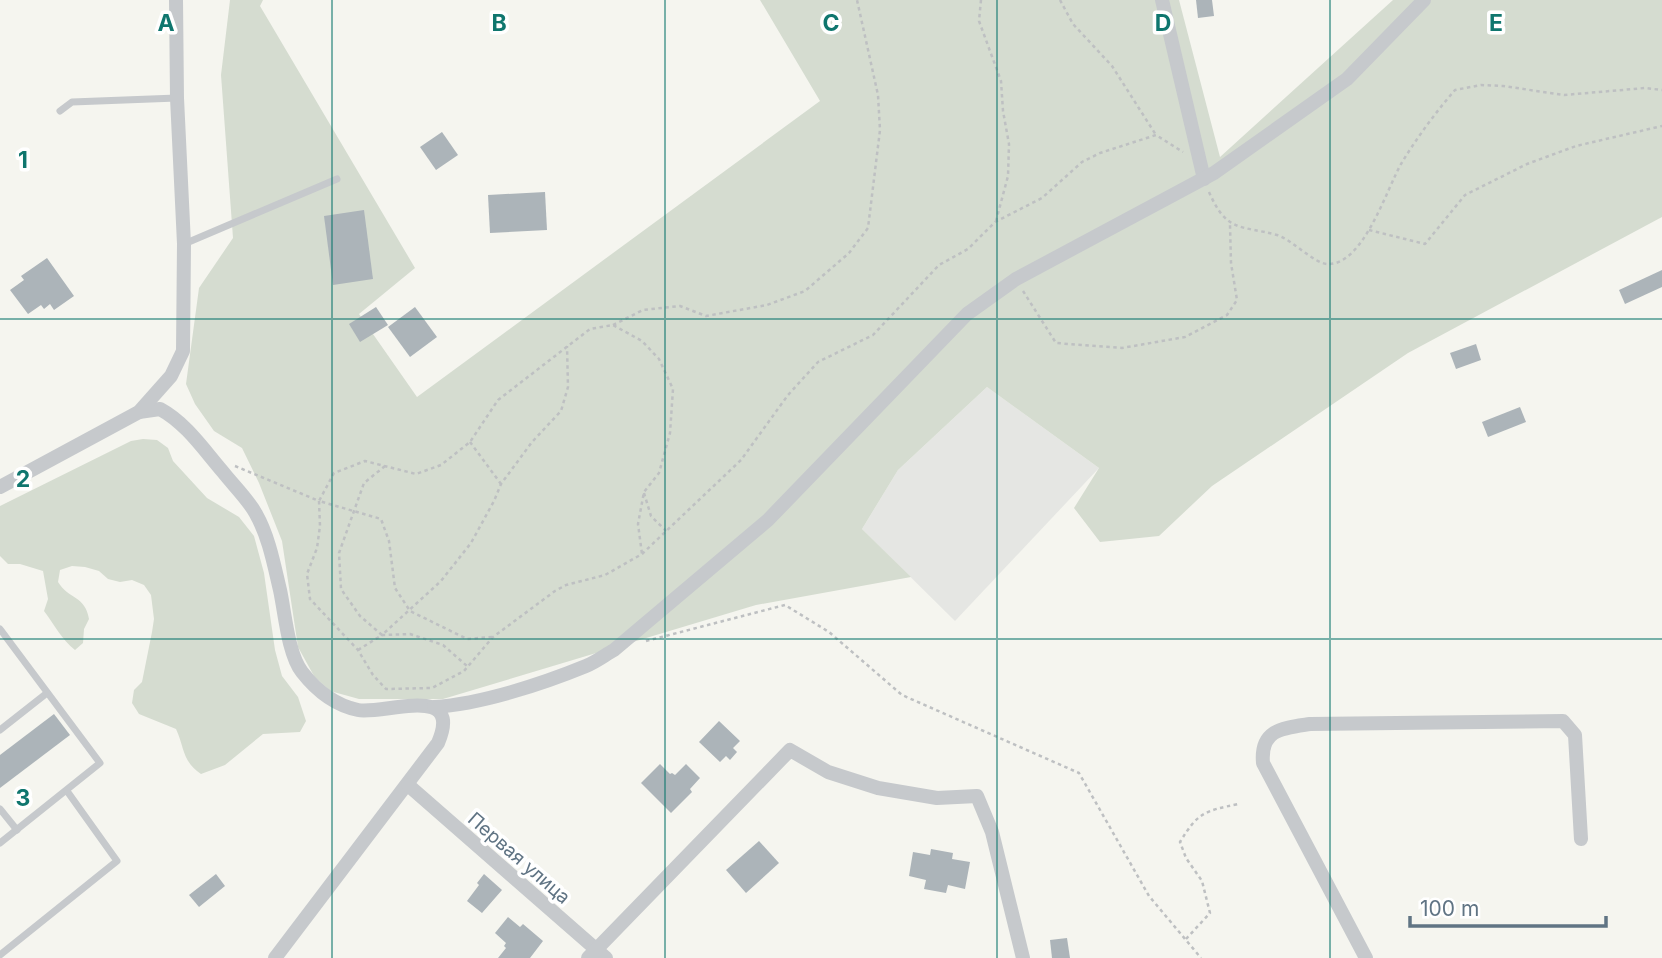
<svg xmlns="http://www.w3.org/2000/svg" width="1662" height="958" viewBox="0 0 1662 958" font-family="Inter,sans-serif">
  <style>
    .built { fill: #e5e6e3 }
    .green { fill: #d5dcd0 }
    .building { fill: #acb4b9 }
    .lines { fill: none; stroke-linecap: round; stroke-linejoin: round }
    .path { stroke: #bec0c2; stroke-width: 2.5; stroke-dasharray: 3.5 3.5; stroke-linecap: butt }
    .lane { stroke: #c6c9cc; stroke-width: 7 }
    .street { stroke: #c6c9cc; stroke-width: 14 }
    .grid { fill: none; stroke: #0f766e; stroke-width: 2; stroke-opacity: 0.55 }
    .labels { text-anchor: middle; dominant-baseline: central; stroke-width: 7; stroke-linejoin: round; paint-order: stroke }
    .street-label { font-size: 19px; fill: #607484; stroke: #fff }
    .grid-label { font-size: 23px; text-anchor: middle; font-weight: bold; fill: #0f766e; stroke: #fff; stroke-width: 7; stroke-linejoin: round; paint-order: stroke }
  </style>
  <rect width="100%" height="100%" fill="#f5f5ef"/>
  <path class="built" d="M987 387 1099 468 955 621 862 529 898 470Z"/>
  <g class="green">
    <path d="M230 0H263L260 6 415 268 359 314 417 397 820 101 760 0H1179L1220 157 1393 0H1662V217L1408 353 1212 486 1159 536 1100 542 1074 508 1099 468 987 387 898 470 862 529 911 577 756 605 443 699H359L330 691 314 676 298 647 282 541 259 483 242 448 214 431 195 404 186 384 199 288 233 238 221 75Z"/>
    <path d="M143 439 157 440 168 448 173 461 207 498 239 517 254 536 264 573 275 650 282 676 298 697 306 721 300 732 263 734 225 765 201 774C182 761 185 749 176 729L139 714 132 703 134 690 142 682 152 632 154 619 151 595 144 585 132 580 120 582 108 579 99 571 85 567 72 566 60 570 58 582C69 600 85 595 89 619L84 629 83 643 75 650C62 640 54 624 44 611L48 599 43 571 20 564H8L0 556V506L131 441Z"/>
  </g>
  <g class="building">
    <path d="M1196 0H1212L1214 16 1198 18Z"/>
    <path d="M442 132 458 155 436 170 420 147Z"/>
    <path d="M545 192 547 230 490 233 488 195Z"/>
    <path d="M364 210 373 279 333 285 324 216Z"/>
    <path d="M47 258 74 296 54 310 50 304 44 309 41 305 28 314 10 290 24 280 21 276Z"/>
    <path d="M1662 270V287L1625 304 1619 290Z"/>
    <path d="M376 307 388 325 360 342 349 324Z"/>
    <path d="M415 307 437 337 410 357 388 327Z"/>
    <path d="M1476 344 1481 360 1456 369 1450 353Z"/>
    <path d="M1520 407 1526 422 1488 437 1482 422Z"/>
    <path d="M54 714 70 735 0 788V755Z"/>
    <path d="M719 721 740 741 733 748 737 752 730 760 726 756 720 762 699 742Z"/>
    <path d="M660 764 670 774 672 773 675 775 686 764 700 778 690 789 692 792 671 813 641 783Z"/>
    <path d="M759 841 779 863 746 893 726 870Z"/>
    <path d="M931 849 953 853 952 859 970 862 965 889 948 885 946 893 924 889 926 880 909 876 913 852 930 855Z"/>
    <path d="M216 874 225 886 199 907 189 895Z"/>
    <path d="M484 874 502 890 482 913 467 901 479 885 477 883Z"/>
    <path d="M508 917 520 927 523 924 543 941 530 958H498L506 948 504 946 506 943 495 933Z"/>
    <path d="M1067 938 1070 958H1052L1050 940Z"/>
  </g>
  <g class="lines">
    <g class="path">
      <path d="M981 0 979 21 1001 81 1003 111 1009 144 1008 176 996 221"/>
      <path d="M1060 0 1073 24 1112 66 1156 135"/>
      <path d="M1209 192C1227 233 1240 225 1277 235 1293 240 1314 264 1328 264 1363 265 1386 191 1401 164 1416 139 1435 113 1455 90L1481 85 1503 86 1564 95 1645 88 1662 90"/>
      <path d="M1369 230 1425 244 1465 195 1527 164 1576 146 1662 126"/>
      <path d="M1023 291 1056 343 1122 348 1185 337 1227 315 1237 300 1231 263 1230 225"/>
      <path d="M613 325 643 310 680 306 706 316 767 305 805 291 849 253 868 228 880 130 878 95 857 0"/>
      <path d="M470 442 501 484"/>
      <path d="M235 466 319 501 320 526 317 548 307 574 310 599 358 650 373 675 386 689 432 688 464 671 493 637 555 591 566 585 605 575 642 554 741 460 788 395 818 362 873 335 939 265 968 249 995 222 1042 198 1082 162 1100 153 1156 135 1183 152"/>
      <path d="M385 466 364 483 339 553 341 589 360 616 382 635 441 581 471 543 494 501 501 484 532 442 561 411 568 387 567 346"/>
      <path d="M644 493 651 516 666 531"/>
      <path d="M492 637 467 639 410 611 395 588 389 541 381 519 319 501 334 473 365 461 416 474 441 465 470 442 498 400 590 329 613 325 642 341 659 359 673 389 670 433 659 473 644 492 638 524 642 554"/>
      <path d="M646 641 785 605 829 632 902 695 1079 773 1149 896 1201 958"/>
      <path d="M358 650 382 635 410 634 443 645 467 666"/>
      <path d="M1186 939 1210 913 1202 881 1186 858 1180 842C1198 812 1205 811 1238 804"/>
    </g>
    <g class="lane">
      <path d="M60 111 72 102 177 98"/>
      <path d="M184 244 337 179"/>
      <path d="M0 629 100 763 0 843"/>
      <path d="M0 730 47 693"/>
      <path d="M0 809 17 830"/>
      <path d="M0 955 117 861 67 791"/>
    </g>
    <g class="street">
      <path d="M1162 0 1204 179"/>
      <path d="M139 412 160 409C186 423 204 450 223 472 234 486 248 499 256 514 269 537 274 565 280 590 285 613 288 654 302 672 316 690 334 705 358 710 384 715 464 682 438 743L275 958"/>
      <path d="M0 487 139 412 171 376 183 351 184 244 177 98 176 0"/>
      <path d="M434 707C481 704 542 684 586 666 596 662 605 655 614 650L768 520 967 314 1016 279 1214 173 1347 79 1424 0"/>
      <path d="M408 785 606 958"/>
      <path d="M588 958 790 750 828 772 878 788 937 798 977 796 992 832 1023 958"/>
      <path d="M1366 958 1263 763C1260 729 1283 728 1310 724L1563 721 1575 735 1581 839"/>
    </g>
  </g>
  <path class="grid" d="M332 0V958M665 0V958M997 0V958M1330 0V958M0 319H1662M0 639H1662"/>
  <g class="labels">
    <g class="street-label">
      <text transform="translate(519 858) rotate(41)">Первая улица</text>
    </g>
  </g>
  <g class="grid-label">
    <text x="166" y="31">A</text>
    <text x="499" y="31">B</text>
    <text x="831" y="31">C</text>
    <text x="1163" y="31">D</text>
    <text x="1496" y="31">E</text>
    <text x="23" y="168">1</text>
    <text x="23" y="487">2</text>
    <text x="23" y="806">3</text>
  </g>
  <path d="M1410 916v10h196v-10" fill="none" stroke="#607484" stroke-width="3.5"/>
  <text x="1420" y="916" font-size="21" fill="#607484" stroke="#ffffff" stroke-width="5" paint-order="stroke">100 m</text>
</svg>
